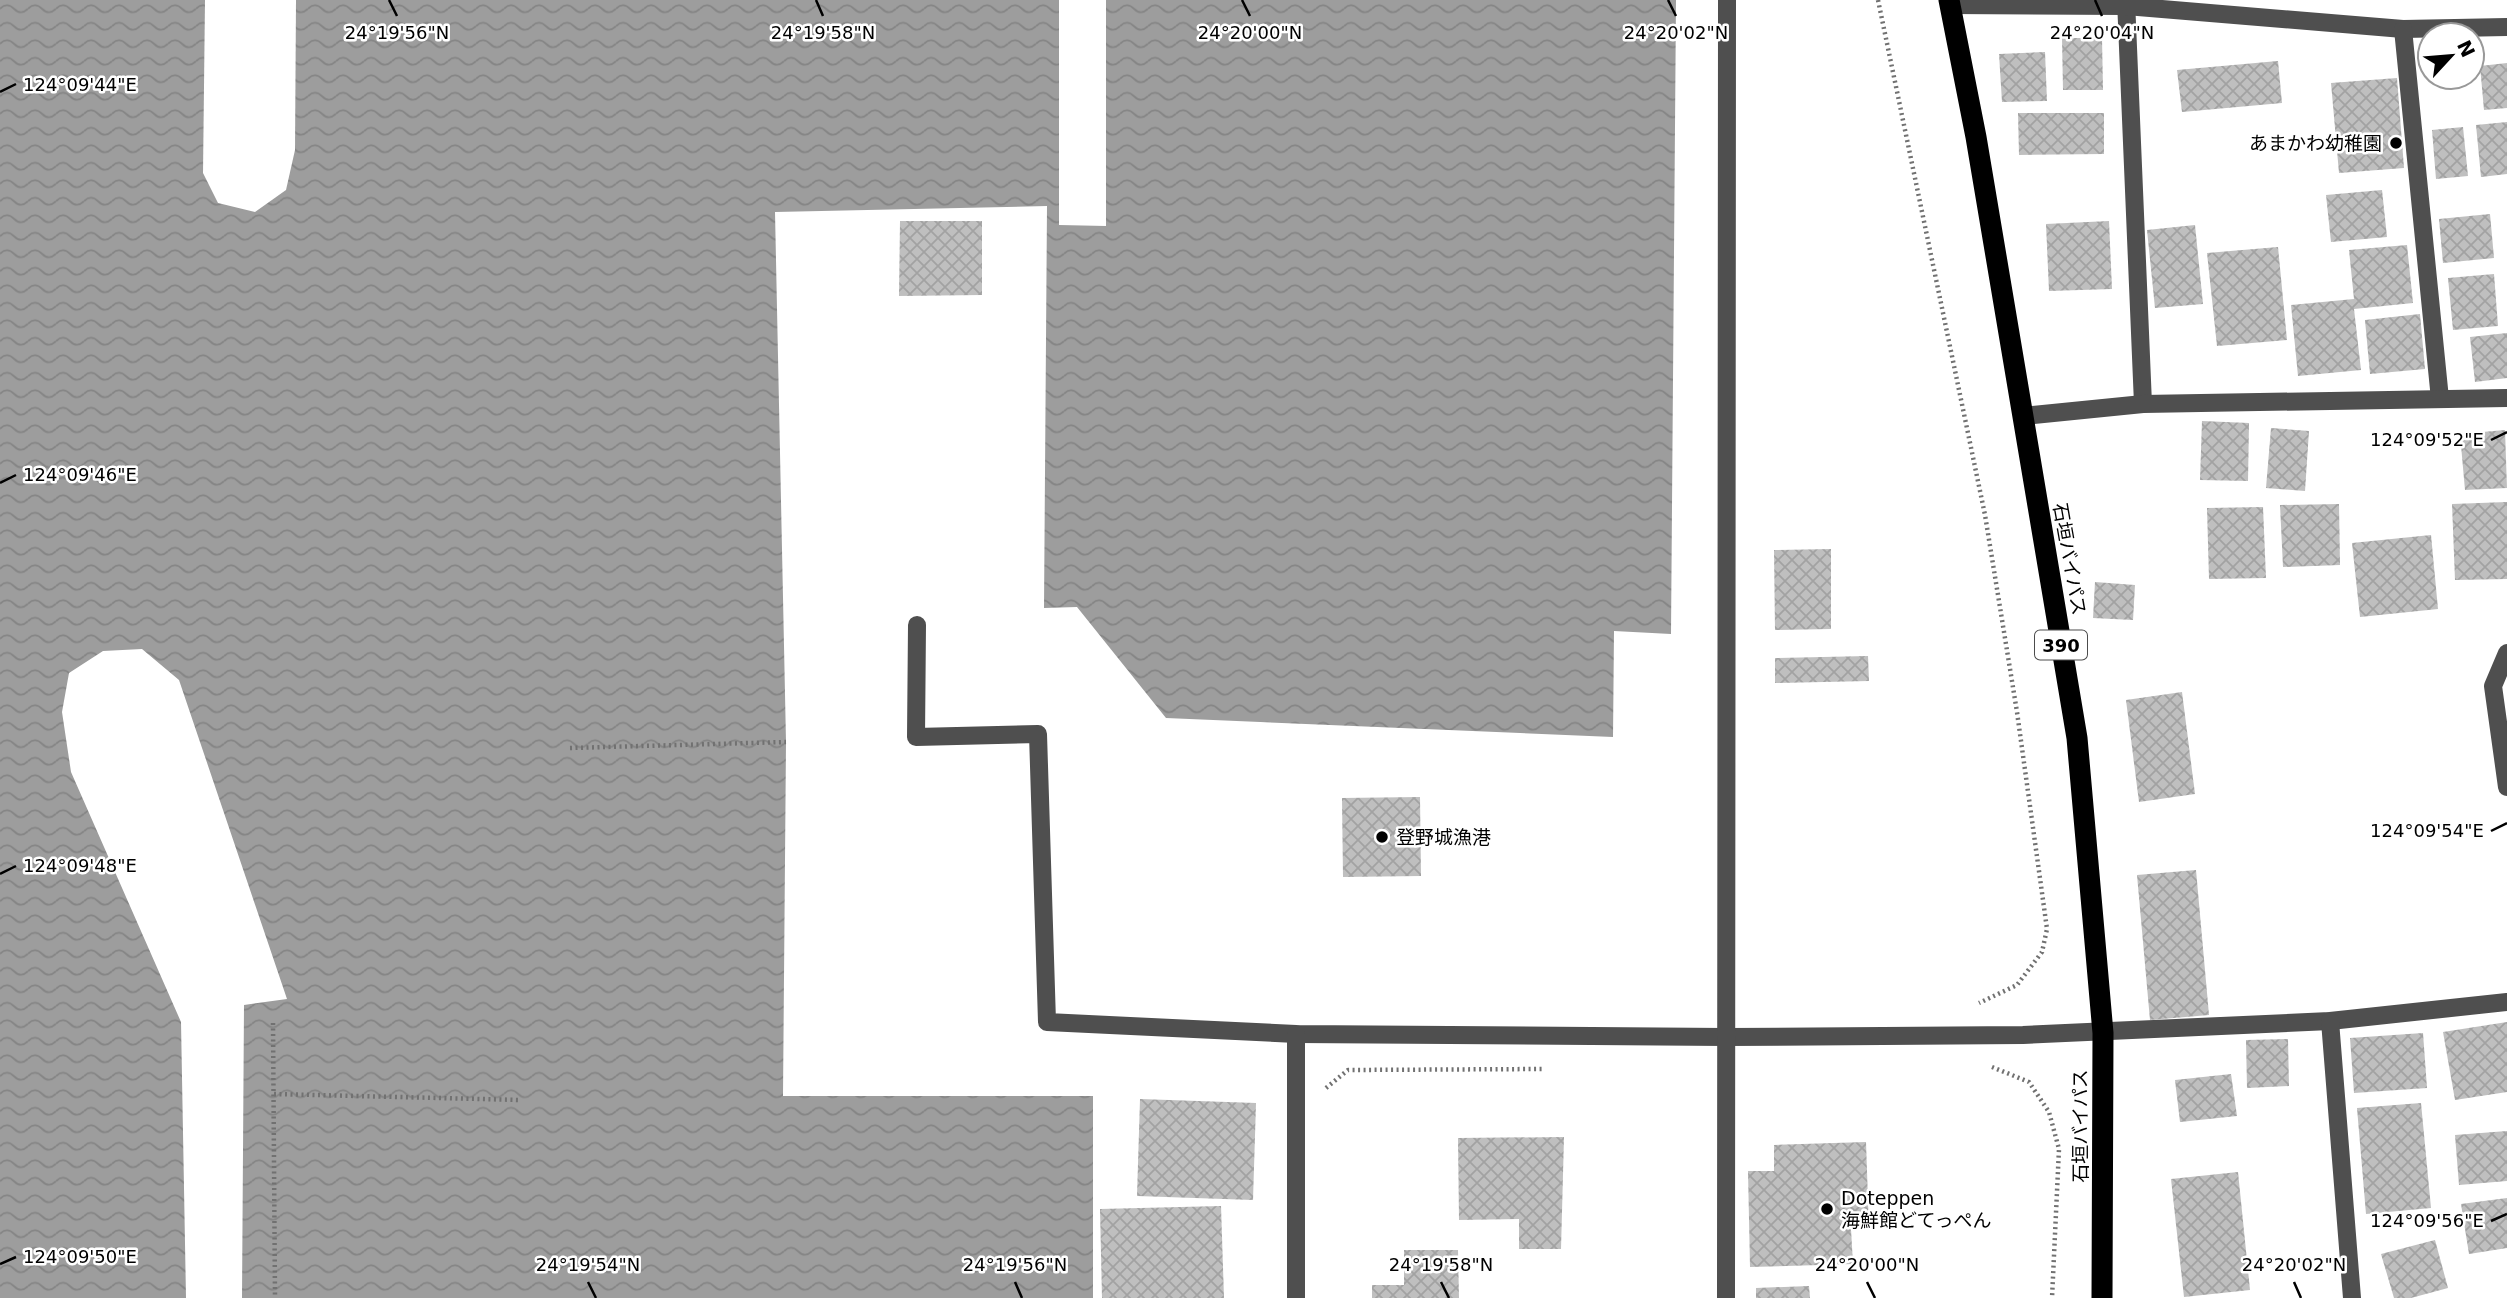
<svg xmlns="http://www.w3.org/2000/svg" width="2507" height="1298" viewBox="0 0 2507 1298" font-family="'DejaVu Sans','Noto Sans JP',sans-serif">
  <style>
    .water { fill: url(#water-waves) }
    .pier { fill: #fff }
    .building { fill: url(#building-cross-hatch) }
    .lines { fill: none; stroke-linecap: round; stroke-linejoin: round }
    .path { stroke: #717171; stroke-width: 4.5; stroke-dasharray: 2 3.5; stroke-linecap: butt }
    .minor { stroke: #4f4f4f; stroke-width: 18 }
    .highway { stroke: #000; stroke-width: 21 }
    .ticks { fill: none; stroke: #000; stroke-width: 2.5 }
    .poi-dot { fill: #000; stroke: #fff; stroke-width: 2.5 }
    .labels { text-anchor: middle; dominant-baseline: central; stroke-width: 5; stroke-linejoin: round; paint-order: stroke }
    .shield { fill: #fff; stroke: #4c4c4c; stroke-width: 2 }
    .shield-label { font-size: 18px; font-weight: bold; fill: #000 }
    .poi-label { font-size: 19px; fill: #000; stroke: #fff; text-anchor: start }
    .street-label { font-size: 19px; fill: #000; stroke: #fff }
    .ticks-label { font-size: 18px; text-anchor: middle; fill: #000; stroke: #fff; stroke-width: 5; stroke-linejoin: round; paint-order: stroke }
  </style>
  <defs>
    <pattern id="water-waves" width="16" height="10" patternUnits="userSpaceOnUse" patternTransform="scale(1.75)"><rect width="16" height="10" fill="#9d9d9d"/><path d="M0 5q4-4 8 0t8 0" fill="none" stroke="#858585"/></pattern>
    <pattern id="building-cross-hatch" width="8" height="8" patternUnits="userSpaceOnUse" patternTransform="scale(1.75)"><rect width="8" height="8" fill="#bfbfbf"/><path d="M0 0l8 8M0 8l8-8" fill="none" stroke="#a2a2a2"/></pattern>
  </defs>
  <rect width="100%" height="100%" fill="#fff"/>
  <path class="water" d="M0 0H1676L1671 634 1614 631 1613 737 1166 718 1077 607 1044 608 1047 206 775 212 786 742 783 1096H1093V1298H0Z"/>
  <g class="pier">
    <path d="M205 0H296L295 150 286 190 255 212 218 203 203 173Z"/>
    <path d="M1059 0H1106V226L1059 225Z"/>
    <path d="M142 649 179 680 287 999 244 1005 242 1298H186L181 1022 71 772 62 712 69 673 103 651Z"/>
  </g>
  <g class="building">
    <path d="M2062 38H2102L2103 90H2063Z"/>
    <path d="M2045 52 2047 101 2002 102 1999 54Z"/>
    <path d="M2278 61 2282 103 2182 112 2177 70Z"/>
    <path d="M2507 63V108L2484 110 2480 66Z"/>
    <path d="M2397 78 2404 168 2339 173 2331 83Z"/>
    <path d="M2018 113H2104V154L2019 155Z"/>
    <path d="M2507 122V174L2481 177 2476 125Z"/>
    <path d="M2463 127 2468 176 2436 179 2432 130Z"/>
    <path d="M2382 190 2387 237 2331 242 2326 195Z"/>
    <path d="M2490 214 2494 258 2443 263 2439 219Z"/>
    <path d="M900 221H982V295L899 296Z"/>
    <path d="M2109 221 2112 289 2049 291 2046 224Z"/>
    <path d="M2195 225 2203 304 2155 308 2147 230Z"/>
    <path d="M2407 245 2413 303 2354 309 2361 370 2298 376 2291 305 2354 299 2349 250Z"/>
    <path d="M2278 247 2287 340 2217 346 2207 253Z"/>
    <path d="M2494 274 2498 326 2453 330 2448 278Z"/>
    <path d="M2420 314 2425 369 2370 374 2365 320Z"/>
    <path d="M2507 333V378L2475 382 2470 337Z"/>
    <path d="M2202 421 2249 423 2248 481 2200 480Z"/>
    <path d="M2271 428 2309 431 2305 491 2266 488Z"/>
    <path d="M2505 430 2507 488 2465 490 2460 434Z"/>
    <path d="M2507 502V579L2455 580 2452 504Z"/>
    <path d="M2339 504 2340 565 2283 567 2280 505Z"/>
    <path d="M2263 507 2266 578 2209 579 2207 508Z"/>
    <path d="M2431 535 2438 609 2360 617 2352 543Z"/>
    <path d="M1831 549V629L1775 630 1774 550Z"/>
    <path d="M2095 582 2135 585 2133 620 2093 618Z"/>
    <path d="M1868 656 1869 681 1775 683V658Z"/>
    <path d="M2182 692 2195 794 2139 802 2126 700Z"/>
    <path d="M1420 797 1421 876 1343 877 1342 798Z"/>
    <path d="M2196 870 2209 1015 2150 1020 2137 875Z"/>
    <path d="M2507 1022V1092L2455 1100 2443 1032Z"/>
    <path d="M2423 1033 2427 1088 2354 1093 2350 1038Z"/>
    <path d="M2288 1039 2289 1086 2247 1088 2246 1040Z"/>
    <path d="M2231 1074 2237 1116 2180 1122 2175 1080Z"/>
    <path d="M1140 1099 1256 1103 1253 1200 1137 1196Z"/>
    <path d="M2421 1103 2431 1208 2366 1214 2357 1108Z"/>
    <path d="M2507 1131V1181L2459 1185 2455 1135Z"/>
    <path d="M1564 1137 1561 1249H1519V1219L1459 1220 1458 1138Z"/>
    <path d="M1866 1142 1869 1229H1851L1853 1264 1750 1267 1748 1171H1774V1145Z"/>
    <path d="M2238 1172 2250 1290 2184 1297 2171 1179Z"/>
    <path d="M2507 1198V1248L2469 1254 2461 1204Z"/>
    <path d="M1221 1206 1224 1298H1102L1100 1209Z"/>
    <path d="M2435 1240 2448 1288 2411 1298H2394L2381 1254Z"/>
    <path d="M1404 1250H1458L1459 1298H1372V1285H1404Z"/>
    <path d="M1809 1286 1810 1298H1756V1288Z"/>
  </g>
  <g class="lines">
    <g class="path">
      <path d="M1878 0 1985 515 2017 712 2047 929 2042 952 2017 985 1979 1003"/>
      <path d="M570 748 786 742"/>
      <path d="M273 1023 275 1298"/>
      <path d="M1992 1067 2029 1082 2049 1112 2059 1149 2052 1298"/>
      <path d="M1326 1088 1348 1070 1542 1069"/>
      <path d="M274 1094 521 1100"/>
    </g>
    <g class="minor">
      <path d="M2126 0 2143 404"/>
      <path d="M1950 5 2126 6 2403 29 2507 27"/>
      <path d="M2403 29 2440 399"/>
      <path d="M2023 416 2143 404 2507 398"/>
      <path d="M917 625 916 737 1038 734 1047 1022 1296 1034 1726 1037 2023 1035 2330 1021 2507 1002"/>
      <path d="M2507 653 2493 686 2507 787"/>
      <path d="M2330 1021 2352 1298"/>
      <path d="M1296 1034V1298"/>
      <path d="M1726 1298 1727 0"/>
    </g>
    <path class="highway" d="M1949 0 1976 137 2077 738 2103 1033 2102 1298"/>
  </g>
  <path class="ticks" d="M389 0 397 16M816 0 823 16M1242 0 1250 16M1668 0 1676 16M2095 0 2102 16M0 92 16 84M2491 440 2507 432M0 483 16 475M2491 831 2507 823M0 874 16 866M2491 1221 2507 1214M0 1264 16 1257M588 1282 596 1298M1015 1282 1022 1298M1441 1282 1449 1298M1867 1282 1875 1298M2294 1282 2301 1298"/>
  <g class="poi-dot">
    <circle cx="2396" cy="143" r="7"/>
    <circle cx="1382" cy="837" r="7"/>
    <circle cx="1827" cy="1209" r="7"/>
  </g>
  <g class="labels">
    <rect class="shield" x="2035" y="630.5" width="52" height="29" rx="5"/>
    <g class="shield-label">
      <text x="2061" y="645">390</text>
    </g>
    <g class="poi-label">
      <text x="2382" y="143" text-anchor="end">あまかわ幼稚園</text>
      <text x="1396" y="837">登野城漁港</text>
      <text x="1841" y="1198">Doteppen<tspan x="1841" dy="22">海鮮館どてっぺん</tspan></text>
    </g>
    <g class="street-label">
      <text transform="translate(2070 559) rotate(80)">石垣バイパス</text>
      <text transform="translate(2080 1126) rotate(-90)">石垣バイパス</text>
    </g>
  </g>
  <g class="ticks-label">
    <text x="397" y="39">24°19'56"N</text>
    <text x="823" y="39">24°19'58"N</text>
    <text x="1250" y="39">24°20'00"N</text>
    <text x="1676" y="39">24°20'02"N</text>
    <text x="2102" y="39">24°20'04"N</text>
    <text x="80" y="91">124°09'44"E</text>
    <text x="2427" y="446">124°09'52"E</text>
    <text x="80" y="481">124°09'46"E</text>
    <text x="2427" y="837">124°09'54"E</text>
    <text x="80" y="872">124°09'48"E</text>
    <text x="2427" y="1227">124°09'56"E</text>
    <text x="80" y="1263">124°09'50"E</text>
    <text x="588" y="1271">24°19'54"N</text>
    <text x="1015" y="1271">24°19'56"N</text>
    <text x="1441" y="1271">24°19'58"N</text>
    <text x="1867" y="1271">24°20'00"N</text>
    <text x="2294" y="1271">24°20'02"N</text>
  </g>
  <g transform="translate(2451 56) rotate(64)"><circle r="33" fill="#ffffff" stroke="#999999" stroke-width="2"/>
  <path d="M0-5L12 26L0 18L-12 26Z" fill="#000000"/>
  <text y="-10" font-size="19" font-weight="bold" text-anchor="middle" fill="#000000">N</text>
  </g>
</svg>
